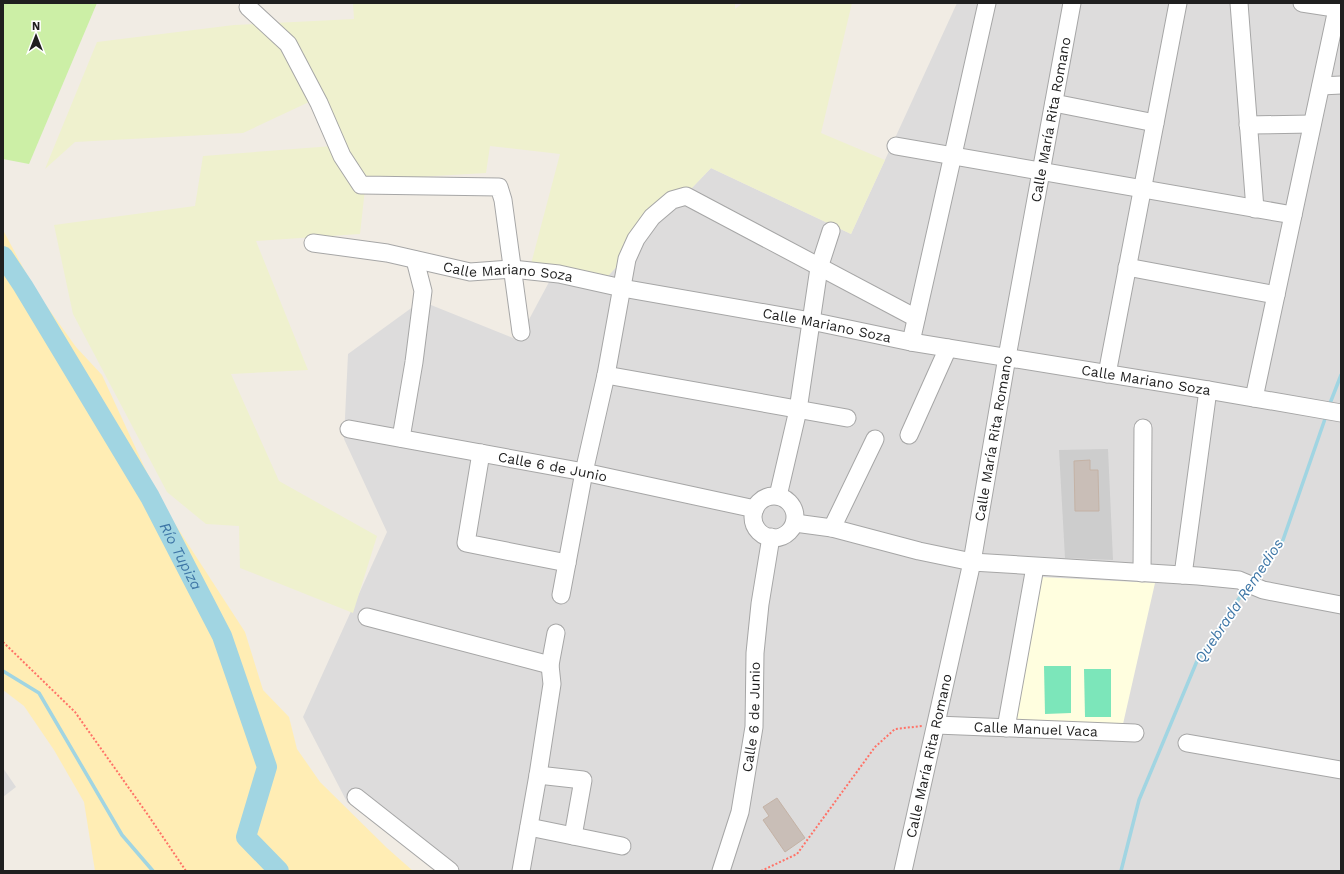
<svg xmlns="http://www.w3.org/2000/svg" width="1344" height="874" viewBox="0 0 1344 874" font-family="'Work Sans',sans-serif">
  <style>
    .residential { fill: #dddcdc }
    .education { fill: #fffedf }
    .religious { fill: #cdcdcd }
    .farmland { fill: #eff1ce }
    .grass { fill: #ccefa6 }
    .sand { fill: #ffedb4 }
    .pitch { fill: #7ce6ba }
    .lines { fill: none; stroke-linecap: round; stroke-linejoin: round }
    .stream { stroke: #a1d5e2; stroke-width: 3.5 }
    .river { stroke: #a1d5e2; stroke-width: 20 }
    .building { fill: #c9beb7; stroke: #c4b2a5 }
    .minor-casing { stroke: #a6a6a6; stroke-width: 19 }
    .path { stroke: #ff7267; stroke-width: 2; stroke-dasharray: 2 2; stroke-linecap: butt }
    .minor { stroke: #fff; stroke-width: 17 }
    .labels { text-anchor: middle; dominant-baseline: central; stroke-width: 3.5; stroke-linejoin: round; paint-order: stroke }
    .street-label { font-size: 14px; fill: #1f1f1f; stroke: #fff }
    .water-label { font-size: 15px; font-style: italic; fill: #3e76a6; stroke: #fff }
  </style>
  <rect width="100%" height="100%" fill="#f1ece4"/>
  <g class="residential">
    <path d="M957 3H1341V871H436L347 802 303 717 387 532 344 439 348 354 421 301 518 340 556 269 606 278 711 168 851 234Z"/>
    <path d="M3 768 16 787 3 797Z"/>
  </g>
  <path class="education" d="M1041 577 1155 583 1123 724 1013 721Z"/>
  <path class="religious" d="M1108 449 1113 560 1065 558 1059 450Z"/>
  <path class="farmland" d="M353 3H735V9L743 3H852L821 133 885 160 851 234 711 168 606 278 531 264 560 154 490 146 486 173 366 180 360 234 256 241 308 370 231 374 279 481 377 536 353 613 240 568 239 526 206 524 167 492 73 314 54 225 195 206 203 156 346 145 324 95 243 133 75 142 45 169 97 42 234 25 354 19Z"/>
  <path class="grass" d="M3 3H97L29 164 3 159Z"/>
  <path class="sand" d="M3 230 35 290 76 347 102 375 160 501 245 632 263 690 289 717 297 749 320 782 387 848 413 871H95L84 802 54 750 24 706 3 690Z"/>
  <g class="pitch">
    <path d="M1044 666H1071V713L1045 714Z"/>
    <path d="M1084 669H1111V717H1085Z"/>
  </g>
  <g class="lines">
    <g class="stream">
      <path d="M1329 406 1341 375"/>
      <path d="M1252 580 1283 540 1326 416"/>
      <path d="M3 671 39 693 122 835 153 871"/>
      <path d="M1121 871 1139 800 1197 661 1246 588"/>
    </g>
    <path class="river" id="s1" d="M3 256 23 286 150 497 222 636 267 767 246 837 279 871"/>
  </g>
  <g class="building">
    <path d="M1090 460V470H1098L1099 511H1075L1074 461Z"/>
    <path d="M777 798 805 838 785 852 763 820 769 816 763 807Z"/>
  </g>
  <g class="lines">
    <g class="minor-casing">
      <g id="minor">
        <path d="M1239 3 1255 209"/>
        <path d="M1302 3 1341 9"/>
        <path d="M248 7 288 44 319 103 342 156 361 185 499 187 503 200 521 332"/>
        <path d="M1321 86 1341 85"/>
        <path d="M1054 103 1155 123"/>
        <path d="M1248 125 1312 124"/>
        <path d="M896 146 1293 215"/>
        <path id="s2" d="M313 243 387 253 470 272 512 269 559 274 622 288 811 321 911 342 1208 390 1341 413"/>
        <path d="M1127 267 1276 295"/>
        <path d="M911 342 987 3"/>
        <path d="M1107 374 1178 3"/>
        <path d="M606 375 847 418"/>
        <path d="M1254 398 1337 9"/>
        <path id="s3" d="M349 429 584 472 755 509"/>
        <path d="M909 435 948 348"/>
        <path d="M401 438 414 362 423 291 415 260"/>
        <path d="M481 453 466 543 567 563"/>
        <path d="M778 496 798 410 819 268 831 231"/>
        <circle cx="774" cy="517" r="21"/>
        <path d="M795 523 832 528 919 551 972 562 1198 576 1239 580 1263 590 1341 605"/>
        <path d="M832 528 875 439"/>
        <path d="M1142 573 1143 428"/>
        <path d="M1183 575 1208 390"/>
        <path d="M561 595 584 472 606 375 627 259 636 239 652 217 672 200 686 196 916 318"/>
        <path d="M367 617 550 665"/>
        <path id="s4" d="M936 725 1135 733"/>
        <path d="M1006 728 1035 567"/>
        <path d="M1187 743 1341 770"/>
        <path d="M538 775 583 780 573 836"/>
        <path d="M356 797 450 871"/>
        <path d="M529 827 622 846"/>
        <path d="M521 871 538 775 552 684 550 665 556 633"/>
        <path id="s5" d="M721 871 740 812 754 727 755 653 760 604 771 537"/>
        <path id="s6" d="M903 871 972 562 1007 357 1072 3"/>
      </g>
    </g>
    <g class="path">
      <path d="M3 642 75 712 148 815 186 871"/>
      <path d="M761 871 797 854 875 747 895 729 922 726"/>
    </g>
    <use href="#minor" class="minor"/>
  </g>
  <g class="labels">
    <g class="street-label">
      <text stroke="none"><textPath href="#s6" startOffset="766">Calle María Rita Romano</textPath></text>
      <text stroke="none"><textPath href="#s2" startOffset="198">Calle Mariano Soza</textPath></text>
      <text stroke="none"><textPath href="#s2" startOffset="522">Calle Mariano Soza</textPath></text>
      <text stroke="none"><textPath href="#s2" startOffset="846">Calle Mariano Soza</textPath></text>
      <text stroke="none"><textPath href="#s6" startOffset="442">Calle María Rita Romano</textPath></text>
      <text stroke="none"><textPath href="#s3" startOffset="207">Calle 6 de Junio</textPath></text>
      <text stroke="none"><textPath href="#s5" startOffset="158">Calle 6 de Junio</textPath></text>
      <text stroke="none"><textPath href="#s4" startOffset="100">Calle Manuel Vaca</textPath></text>
      <text stroke="none"><textPath href="#s6" startOffset="118">Calle María Rita Romano</textPath></text>
    </g>
    <g class="water-label">
      <text stroke="none"><textPath href="#s1" startOffset="349">Río Tupiza</textPath></text>
      <text transform="translate(1239 601) rotate(-56)">Quebrada Remedios</text>
    </g>
  </g>
  <rect width="1344" height="874" fill="none" stroke="#1f1f1f" stroke-width="8"/>
  <g transform="translate(36 36)" stroke="#ffffff" stroke-width="3" paint-order="stroke">
  <path d="M0-3L7 15L0 10L-7 15Z" fill="#1f1f1f"/>
  <text y="-6" font-size="11" font-weight="bold" text-anchor="middle" fill="#1f1f1f">N</text>
  </g>
</svg>
